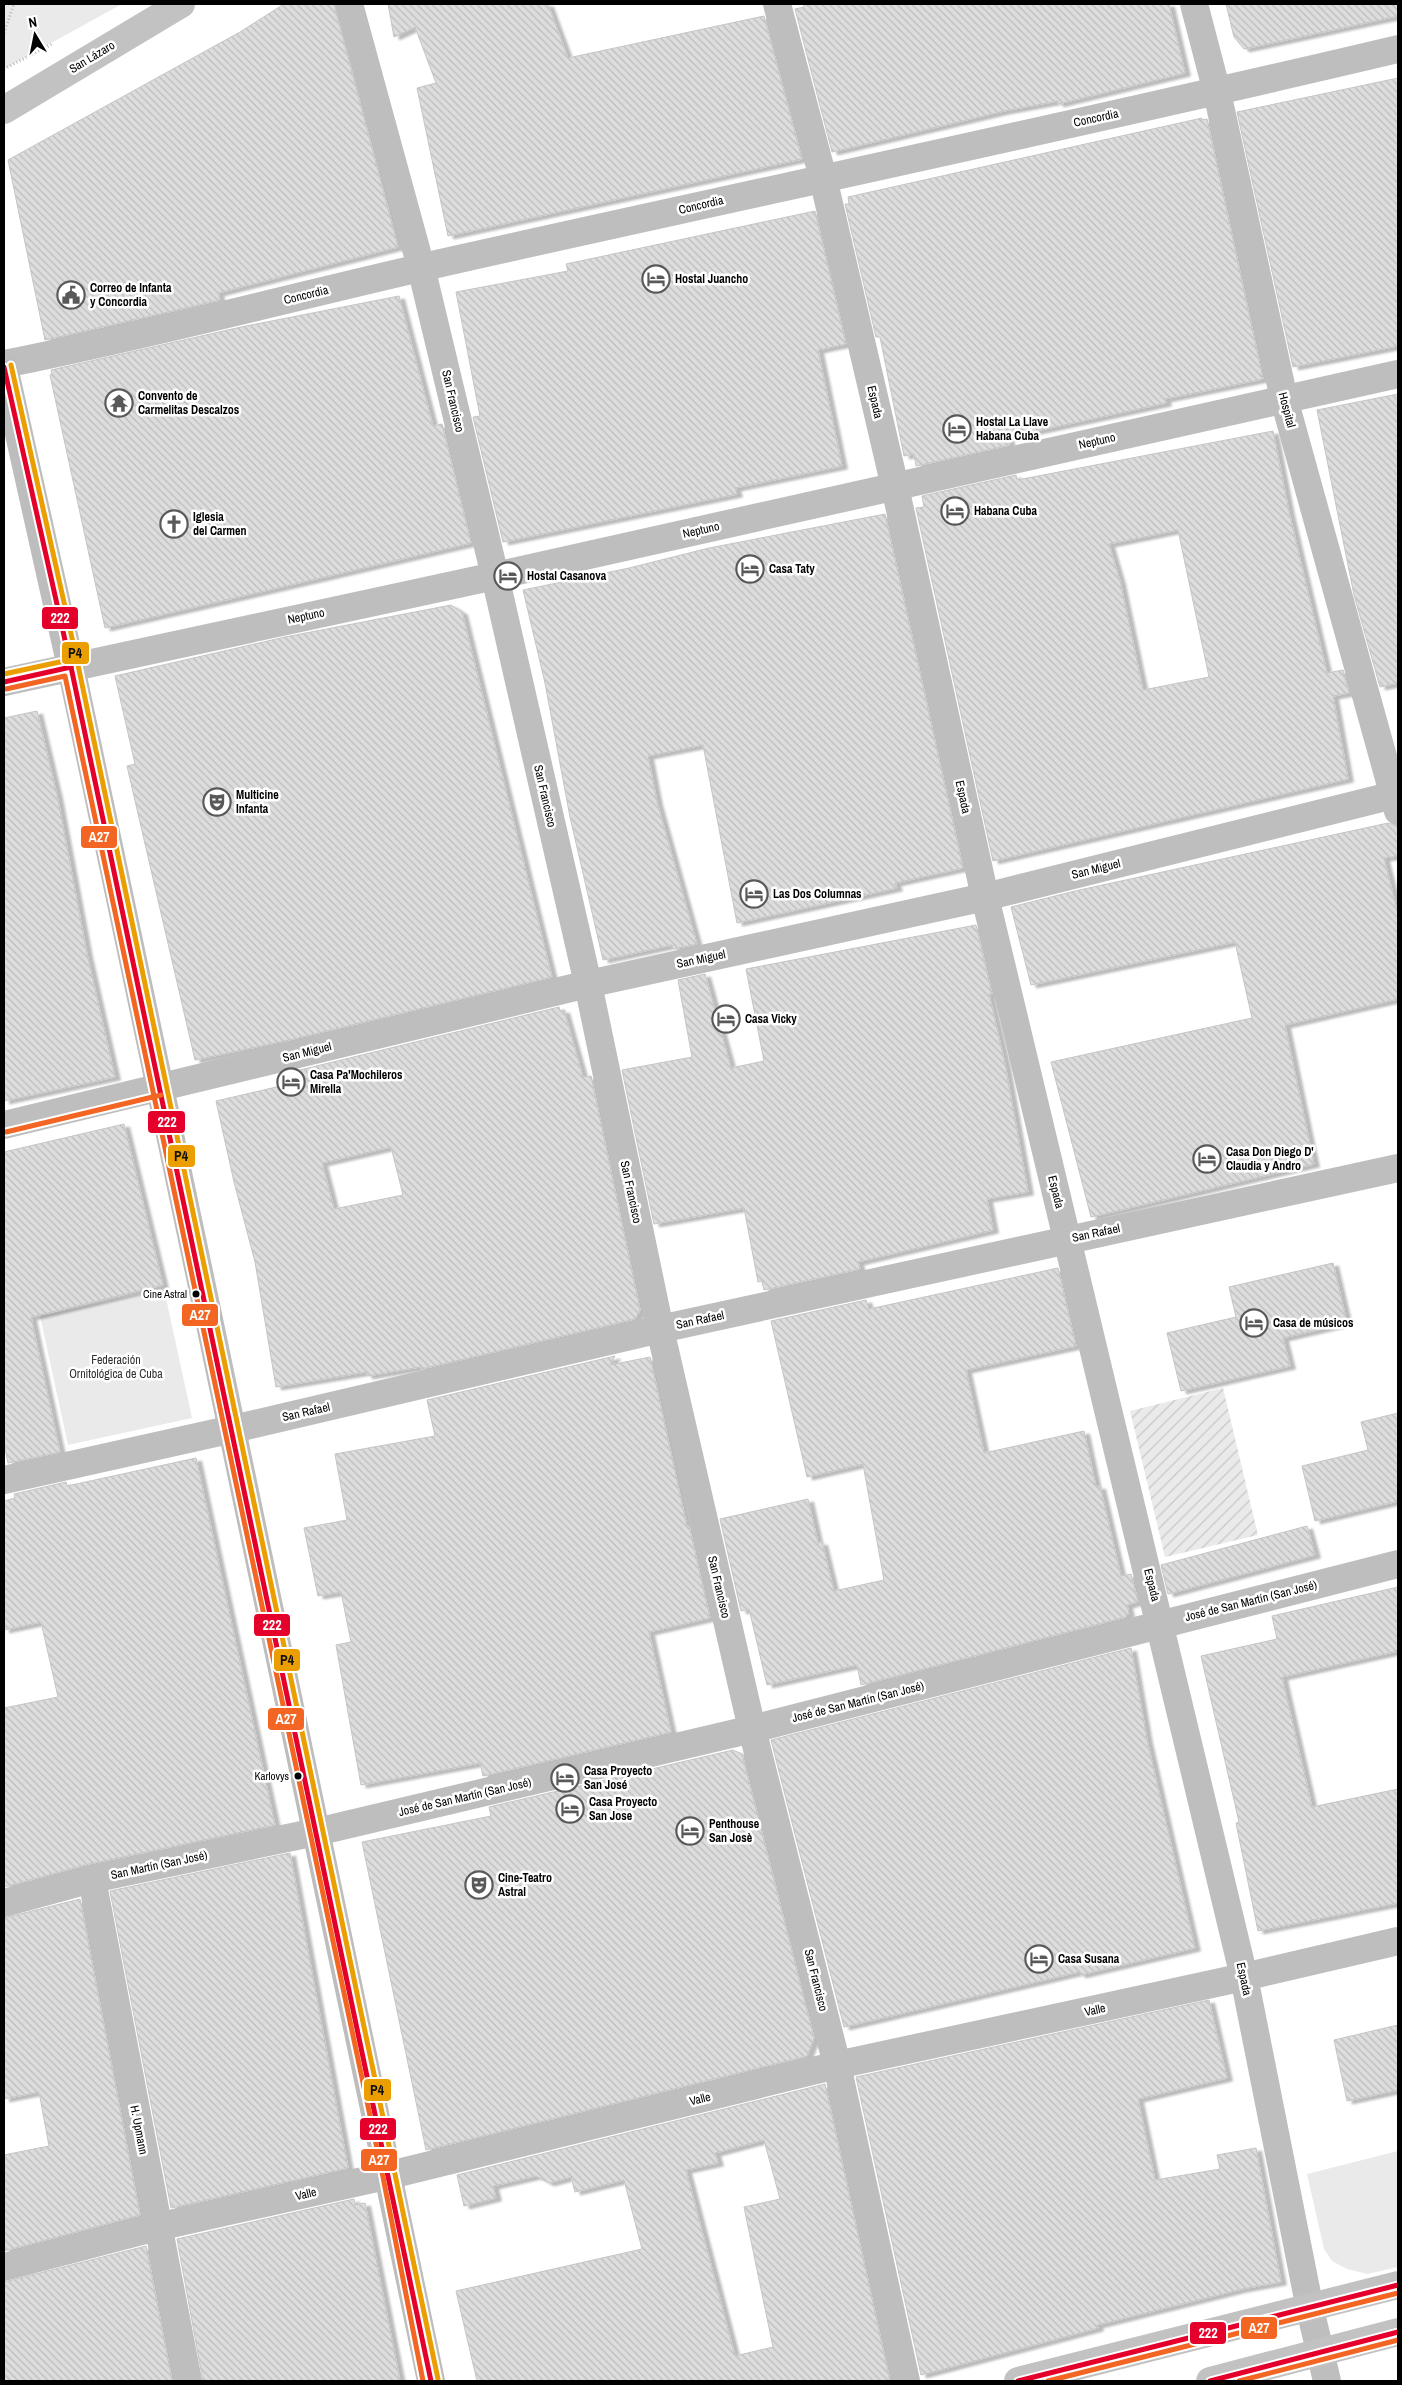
<svg xmlns="http://www.w3.org/2000/svg" width="1402" height="2385" viewBox="0 0 1402 2385" font-family="'Archivo Narrow',sans-serif">
  <style>
    .park { fill: #eaeaea }
    .garden { fill: url(#garden-furrows) }
    .building { fill: url(#building-back-hatch); stroke: #c5c5c5; fill-rule: evenodd; filter: url(#shadow) }
    .lines { fill: none; stroke-linecap: round; stroke-linejoin: round }
    .path { stroke: #b8b8b8; stroke-width: 3; stroke-dasharray: 1 2.5; stroke-linecap: butt }
    .minor { stroke: #bebebe; stroke-width: 28 }
    .tertiary { stroke: #bebebe; stroke-width: 28 }
    .secondary { stroke: #c2c2c2; stroke-width: 28 }
    .primary { stroke: #bdbdbd; stroke-width: 28 }
    .bus-1-casing { stroke: #fff; stroke-width: 9 }
    .bus-2-casing { stroke: #fff; stroke-width: 9 }
    .bus-3-casing { stroke: #fff; stroke-width: 9 }
    .bus-1 { stroke: #e4002b; stroke-width: 5 }
    .bus-2 { stroke: #f26522; stroke-width: 5 }
    .bus-3 { stroke: #eb9e00; stroke-width: 5 }
    .bus-dot { fill: #000; stroke: #fff; stroke-width: 2 }
    .labels { text-anchor: middle; dominant-baseline: central; stroke-width: 5; stroke-linejoin: round; paint-order: stroke }
    .bus-label { font-size: 11px; fill: #000; stroke: #fff; text-anchor: end }
    .street-label { font-size: 12px; fill: #000; stroke: #fff }
    .poi-label { font-size: 12px; font-weight: bold; fill: #000; stroke: #fff; text-anchor: start }
    .park-label { font-size: 12px; fill: #303030; stroke: #fff }
    .line-badge { stroke: #fff; stroke-width: 2 }
    .badge-label { font-size: 14px; text-anchor: middle; font-weight: bold; fill: #fff }
    .pale-badge-label { font-size: 14px; text-anchor: middle; font-weight: bold; fill: #111 }
  </style>
  <defs>
    <pattern id="garden-furrows" width="10" height="10" patternUnits="userSpaceOnUse" patternTransform="scale(1.25)"><rect width="10" height="10" fill="#eaeaea"/><path d="M-1 1l2-2M0 10L10 0M9 11l2-2" fill="none" stroke="#c7c7c7"/></pattern>
    <pattern id="building-back-hatch" width="6" height="6" patternUnits="userSpaceOnUse" patternTransform="scale(1.25)"><rect width="6" height="6" fill="#ddd"/><path d="M-1 5l2 2M0 0l6 6M5-1l2 2" fill="none" stroke="#bcbcbc"/></pattern>
    <filter id="shadow"><feDropShadow dx="5.5" dy="3" stdDeviation="1" flood-color="#0004"/></filter>
  </defs>
  <rect width="100%" height="100%" fill="#fff"/>
  <g class="park">
    <path d="M4 4H122L4 69Z"/>
    <path d="M164 1289 192 1418 68 1445 40 1316Z"/>
    <path d="M1398 2151V2267L1367 2274 1347 2269 1332 2261 1324 2249 1307 2174Z"/>
  </g>
  <path class="garden" d="M1223 1388 1258 1535 1165 1557 1130 1411Z"/>
  <g class="building">
    <path d="M284 4H334L398 247 218 293 220 300 45 340 8 160 240 32Z"/>
    <path d="M388 4H548L568 58 764 16 802 159 448 236 417 88 436 83 415 27 394 37Z"/>
    <path d="M804 4H1169L1185 73 1058 104V101L1004 111 832 152 795 9 804 7Z"/>
    <path d="M1226 4H1398V16L1244 49 1234 37Z"/>
    <path d="M1398 78V346L1293 367 1237 112Z"/>
    <path d="M1202 118V120L1207 119 1263 379 1165 399 1166 403 1008 437 1010 445 916 466 914 454 904 456 880 337H876L845 204H849L848 197Z"/>
    <path d="M815 211 846 344 818 350 842 466 735 488 737 494 503 542 473 417 480 416 456 292 568 271 566 264Z"/>
    <path d="M399 296 433 426 442 424 471 543 105 628 50 375 52 374 51 370 241 327Z"/>
    <path d="M1398 394V683L1380 687 1354 595 1317 410Z"/>
    <path d="M1273 431 1289 512 1327 673 1343 670 1349 693 1333 696 1348 779 993 861 916 508 924 507 922 496 1016 475 1017 480ZM1178 530 1209 677 1143 690 1120 581 1109 544Z"/>
    <path d="M885 514 963 868 895 883 897 888 737 923 703 745 648 756 657 802 697 944 673 949 672 945 603 960 570 817 545 683 523 590 629 568 709 548Z"/>
    <path d="M451 605 462 612 552 977 289 1040 195 1060 127 766 135 764 115 676 285 637Z"/>
    <path d="M37 711 57 795 87 954 115 1077 4 1101V718Z"/>
    <path d="M1388 823 1398 826V856L1384 858 1398 914V999L1285 1025 1314 1164 1091 1217 1051 1062 1252 1018 1235 942 1031 985 1011 907 1075 891Z"/>
    <path d="M976 925 992 994H989L1005 1064 1028 1192 987 1199 993 1230 858 1262 860 1269 764 1290 762 1281 758 1282 744 1208 654 1224 622 1070 692 1057 678 980 705 974 731 1068 764 1061 746 969Z"/>
    <path d="M559 1007 560 1011 564 1010 583 1077 591 1076 640 1310 635 1319 421 1369 420 1367 367 1376 366 1372 276 1387 255 1262 234 1182 216 1101 298 1082 296 1071ZM391 1147 403 1195 334 1209 322 1163Z"/>
    <path d="M124 1124 163 1285 31 1317 60 1452 8 1463 4 1444V1152Z"/>
    <path d="M1333 1263 1347 1323 1283 1338 1290 1366 1181 1391 1167 1333 1236 1317 1229 1287Z"/>
    <path d="M1058 1268 1076 1346 966 1370 984 1453 1084 1431 1096 1487 1100 1486 1121 1576 1131 1574 1138 1602 1127 1605 1129 1614 1126 1615V1617L861 1685 857 1665 767 1685 749 1609 741 1611 720 1519 808 1499 818 1543 822 1542 834 1591 884 1580 863 1464 807 1477 771 1321 866 1300 869 1309Z"/>
    <path d="M615 1356 610 1365 650 1357 687 1527 689 1526 710 1618 649 1632 671 1732 483 1776 480 1763 361 1785 336 1645 351 1642 341 1592 318 1596 304 1528 347 1520 335 1454 435 1436 427 1400Z"/>
    <path d="M1398 1413V1501L1315 1521 1302 1466 1368 1450 1361 1422Z"/>
    <path d="M196 1458 275 1825 89 1864 4 1887V1708L58 1697 41 1622 4 1630V1501L15 1498 14 1494 66 1482 67 1486Z"/>
    <path d="M1307 1526 1315 1555 1168 1594 1161 1565Z"/>
    <path d="M1398 1587V1651L1282 1677 1312 1807 1398 1789V1903L1258 1931 1236 1823 1239 1822 1201 1656 1277 1639 1272 1616Z"/>
    <path d="M1131 1648 1147 1740 1195 1948 1080 1975 1079 1972 844 2027 771 1740Z"/>
    <path d="M733 1750 742 1754 814 2038 807 2056 426 2150 362 1842 491 1816 489 1807Z"/>
    <path d="M290 1853 348 2168 171 2208 110 1891Z"/>
    <path d="M80 1899 140 2215 4 2251V2155L49 2146 39 2092 4 2099V1918Z"/>
    <path d="M1209 2000 1227 2078 1138 2099 1155 2180 1220 2169 1217 2155 1256 2148 1281 2282 1242 2289 1097 2325 1098 2328 921 2375 856 2077Z"/>
    <path d="M1398 2025V2090L1347 2101 1334 2040Z"/>
    <path d="M825 2084 890 2381H477L456 2291 642 2249 624 2180 575 2192 571 2177 549 2183 536 2176 493 2186 496 2198 464 2206 457 2175ZM764 2140 780 2199 744 2207 773 2347 735 2356 686 2170 718 2163 715 2153Z"/>
    <path d="M354 2199 355 2205 365 2203 400 2381H203L177 2239Z"/>
    <path d="M146 2246 172 2381H4V2282Z"/>
  </g>
  <g class="lines">
    <g class="path">
      <path d="M4 33 14 4"/>
      <path d="M4 69 52 44"/>
    </g>
    <g class="minor">
      <path d="M349 4 421 267 495 576 588 984 660 1329 752 1729 837 2065 906 2381"/>
      <path d="M777 4 823 178 895 487 985 897 1244 1977 1310 2309 1327 2381"/>
      <path d="M1194 4 1217 92 1284 399 1398 811"/>
      <path d="M4 364C156 334 307 293 459 259 772 189 1086 123 1398 49"/>
      <path d="M4 1125 588 984 985 897 1398 794"/>
      <path d="M92 1879 188 2381"/>
      <path d="M4 1903 92 1879 316 1832 752 1729 1398 1564"/>
      <path d="M4 2267 157 2227 390 2175 837 2065 1244 1977 1398 1941"/>
    </g>
    <g class="tertiary">
      <path d="M4 682 495 576 1398 374"/>
      <path d="M4 1480 233 1429 660 1329 1398 1168"/>
    </g>
    <g class="secondary">
      <path d="M4 110 181 4"/>
      <path d="M1018 2381 1398 2285"/>
      <path d="M1210 2381 1398 2332"/>
    </g>
    <path class="primary" d="M4 367 71 667 203 1291 431 2381"/>
    <g class="bus-1-casing">
      <g id="bus-1">
        <path d="M4 367 71 667 431 2381"/>
        <path d="M4 682 71 667"/>
        <path d="M1018 2381 1398 2285"/>
        <path d="M1210 2381 1398 2332"/>
      </g>
    </g>
    <g class="bus-2-casing">
      <g id="bus-2">
        <path d="M6 689 65 676 383 2177 423 2381"/>
        <path d="M6 1132 161 1095"/>
        <path d="M1048 2381 1398 2293"/>
        <path d="M1239 2381 1398 2340"/>
      </g>
    </g>
    <g class="bus-3-casing">
      <g id="bus-3">
        <path d="M11 365 78 665 438 2379"/>
        <path d="M4 674 69 660"/>
      </g>
    </g>
    <use href="#bus-1" class="bus-1"/>
    <use href="#bus-2" class="bus-2"/>
    <use href="#bus-3" class="bus-3"/>
  </g>
  <defs>
    <g id="hotel-ring" transform="scale(1.4375)"><circle r="9.5" fill="#fff" stroke="#595959" stroke-width="1.5"/><path d="M-6-4.5h1.5V1H6V5H4.5V3h-9V5H-6ZM-4 0a1.8 1.8 0 1 1 3.6 0ZM.5 0V-2.5h3Q6-2.5 6 0Z" fill="#595959"/></g>
    <g id="civic-ring" transform="scale(1.4375)"><circle r="9.5" fill="#fff" stroke="#595959" stroke-width="1.5"/><path d="M-.6-6.5H3V-4.5H.6V-3L4-1V1h2V6H-6V1h2V-1L-.6-3ZM-1.2 2.5V6h2.4V2.5Z" fill="#595959"/></g>
    <g id="temple-ring" transform="scale(1.4375)"><circle r="9.5" fill="#fff" stroke="#595959" stroke-width="1.5"/><path d="M0-6L5-2H3V0L6.5 2.5H4V6H1.5V3h-3V6H-4V2.5H-6.5L-3 0V-2H-5Z" fill="#595959"/></g>
    <g id="church-ring" transform="scale(1.4375)"><circle r="9.5" fill="#fff" stroke="#595959" stroke-width="1.5"/><path d="M-1.2-6h2.4v3.5h3.3v2.4h-3.3V6h-2.4V-.1h-3.3v-2.4h3.3Z" fill="#595959"/></g>
    <g id="theatre-ring" transform="scale(1.4375)"><circle r="9.5" fill="#fff" stroke="#595959" stroke-width="1.5"/><path d="M-5-5.5Q0-4 5-5.5V0Q5 5 0 6Q-5 5-5 0ZM-3.3-2.5H-1v1.5H-3.3ZM1-2.5H3.3v1.5H1ZM-2.8 1Q0 5.5 2.8 1Z" fill="#595959"/></g>
  </defs>
  <g fill-rule="evenodd">
    <use href="#hotel-ring" x="656" y="279"/>
    <use href="#civic-ring" x="71" y="295"/>
    <use href="#temple-ring" x="119" y="403"/>
    <use href="#hotel-ring" x="957" y="429"/>
    <use href="#hotel-ring" x="955" y="511"/>
    <use href="#church-ring" x="174" y="524"/>
    <use href="#hotel-ring" x="750" y="569"/>
    <use href="#hotel-ring" x="508" y="576"/>
    <use href="#theatre-ring" x="217" y="802"/>
    <use href="#hotel-ring" x="754" y="894"/>
    <use href="#hotel-ring" x="726" y="1019"/>
    <use href="#hotel-ring" x="291" y="1082"/>
    <use href="#hotel-ring" x="1207" y="1159"/>
    <use href="#hotel-ring" x="1254" y="1323"/>
    <use href="#hotel-ring" x="565" y="1778"/>
    <use href="#hotel-ring" x="570" y="1809"/>
    <use href="#hotel-ring" x="690" y="1831"/>
    <use href="#theatre-ring" x="479" y="1885"/>
    <use href="#hotel-ring" x="1039" y="1959"/>
  </g>
  <g class="bus-dot">
    <circle cx="196" cy="1294" r="4.5"/>
    <circle cx="298" cy="1776" r="4.5"/>
  </g>
  <g class="labels">
    <g class="bus-label">
      <text x="187" y="1294">Cine Astral</text>
      <text x="289" y="1776">Karlovys</text>
    </g>
    <g class="street-label">
      <text transform="translate(92 57) rotate(-31)">San Lázaro</text>
      <text transform="translate(1096 118) rotate(-12)">Concordia</text>
      <text transform="translate(701 205) rotate(-13)">Concordia</text>
      <text transform="translate(306 295) rotate(-14)">Concordia</text>
      <text transform="translate(453 401) rotate(77)">San Francisco</text>
      <text transform="translate(875 402) rotate(77)">Espada</text>
      <text transform="translate(1287 410) rotate(75)">Hospital</text>
      <text transform="translate(1097 441) rotate(-13)">Neptuno</text>
      <text transform="translate(701 530) rotate(-13)">Neptuno</text>
      <text transform="translate(306 616) rotate(-12)">Neptuno</text>
      <text transform="translate(545 796) rotate(77)">San Francisco</text>
      <text transform="translate(963 797) rotate(78)">Espada</text>
      <text transform="translate(1096 869) rotate(-14)">San Miguel</text>
      <text transform="translate(701 959) rotate(-12)">San Miguel</text>
      <text transform="translate(307 1052) rotate(-14)">San Miguel</text>
      <text transform="translate(631 1192) rotate(78)">San Francisco</text>
      <text transform="translate(1056 1192) rotate(76)">Espada</text>
      <text transform="translate(1096 1233) rotate(-12)">San Rafael</text>
      <text transform="translate(700 1320) rotate(-12)">San Rafael</text>
      <text transform="translate(306 1412) rotate(-13)">San Rafael</text>
      <text transform="translate(1152 1585) rotate(76)">Espada</text>
      <text transform="translate(719 1587) rotate(77)">San Francisco</text>
      <text transform="translate(1251 1601) rotate(-14)">José de San Martín (San José)</text>
      <text transform="translate(858 1702) rotate(-14)">José de San Martín (San José)</text>
      <text transform="translate(465 1797) rotate(-13)">José de San Martín (San José)</text>
      <text transform="translate(159 1865) rotate(-12)">San Martín (San José)</text>
      <text transform="translate(1244 1979) rotate(78)">Espada</text>
      <text transform="translate(816 1980) rotate(76)">San Francisco</text>
      <text transform="translate(1095 2010) rotate(-12)">Valle</text>
      <text transform="translate(700 2099) rotate(-14)">Valle</text>
      <text transform="translate(139 2130) rotate(79)">H. Upmann</text>
      <text transform="translate(306 2194) rotate(-13)">Valle</text>
    </g>
    <g class="poi-label">
      <text x="675" y="279">Hostal Juancho</text>
      <text x="90" y="288">Correo de Infanta<tspan x="90" dy="14">y Concordia</tspan></text>
      <text x="138" y="396">Convento de<tspan x="138" dy="14">Carmelitas Descalzos</tspan></text>
      <text x="976" y="422">Hostal La Llave<tspan x="976" dy="14">Habana Cuba</tspan></text>
      <text x="974" y="511">Habana Cuba</text>
      <text x="193" y="517">Iglesia<tspan x="193" dy="14">del Carmen</tspan></text>
      <text x="769" y="569">Casa Taty</text>
      <text x="527" y="576">Hostal Casanova</text>
      <text x="236" y="795">Multicine<tspan x="236" dy="14">Infanta</tspan></text>
      <text x="773" y="894">Las Dos Columnas</text>
      <text x="745" y="1019">Casa Vicky</text>
      <text x="310" y="1075">Casa Pa'Mochileros<tspan x="310" dy="14">Mirella</tspan></text>
      <text x="1226" y="1152">Casa Don Diego D'<tspan x="1226" dy="14">Claudia y Andro</tspan></text>
      <text x="1273" y="1323">Casa de músicos</text>
      <text x="584" y="1771">Casa Proyecto<tspan x="584" dy="14">San José</tspan></text>
      <text x="589" y="1802">Casa Proyecto<tspan x="589" dy="14">San Jose</tspan></text>
      <text x="709" y="1824">Penthouse<tspan x="709" dy="14">San Josè</tspan></text>
      <text x="498" y="1878">Cine-Teatro<tspan x="498" dy="14">Astral</tspan></text>
      <text x="1058" y="1959">Casa Susana</text>
    </g>
    <g class="park-label">
      <text x="116" y="1360">Federación<tspan x="116" dy="14">Ornitológica de Cuba</tspan></text>
    </g>
  </g>
  <g class="line-badge">
    <rect x="41" y="606" width="38" height="24" rx="5" fill="#e4002b"/>
    <rect x="61" y="641" width="29" height="24" rx="5" fill="#eb9e00"/>
    <rect x="80" y="825" width="38" height="24" rx="5" fill="#f26522"/>
    <rect x="147" y="1110" width="39" height="24" rx="5" fill="#e4002b"/>
    <rect x="167" y="1144" width="29" height="24" rx="5" fill="#eb9e00"/>
    <rect x="181" y="1303" width="38" height="24" rx="5" fill="#f26522"/>
    <rect x="253" y="1613" width="38" height="24" rx="5" fill="#e4002b"/>
    <rect x="273" y="1648" width="28" height="24" rx="5" fill="#eb9e00"/>
    <rect x="267" y="1707" width="38" height="24" rx="5" fill="#f26522"/>
    <rect x="363" y="2078" width="29" height="24" rx="5" fill="#eb9e00"/>
    <rect x="359" y="2117" width="38" height="24" rx="5" fill="#e4002b"/>
    <rect x="360" y="2148" width="38" height="24" rx="5" fill="#f26522"/>
    <rect x="1240" y="2316" width="38" height="24" rx="5" fill="#f26522"/>
    <rect x="1189" y="2321" width="38" height="24" rx="5" fill="#e4002b"/>
  </g>
  <g class="badge-label">
    <text x="60" y="623">222</text>
    <text x="99" y="842">A27</text>
    <text x="167" y="1127">222</text>
    <text x="200" y="1320">A27</text>
    <text x="272" y="1630">222</text>
    <text x="286" y="1724">A27</text>
    <text x="378" y="2134">222</text>
    <text x="379" y="2165">A27</text>
    <text x="1259" y="2333">A27</text>
    <text x="1208" y="2338">222</text>
  </g>
  <g class="pale-badge-label">
    <text x="75" y="658">P4</text>
    <text x="181" y="1161">P4</text>
    <text x="287" y="1665">P4</text>
    <text x="377" y="2095">P4</text>
  </g>
  <rect width="1402" height="2385" fill="none" stroke="#000000" stroke-width="10"/>
  <g transform="translate(35 35) rotate(350)" stroke="#ffffff" stroke-width="4" paint-order="stroke">
  <path d="M0-4L9 19L0 12L-9 19Z" fill="#000000"/>
  <text y="-8" font-size="14" font-weight="bold" text-anchor="middle" fill="#000000">N</text>
  </g>
</svg>
